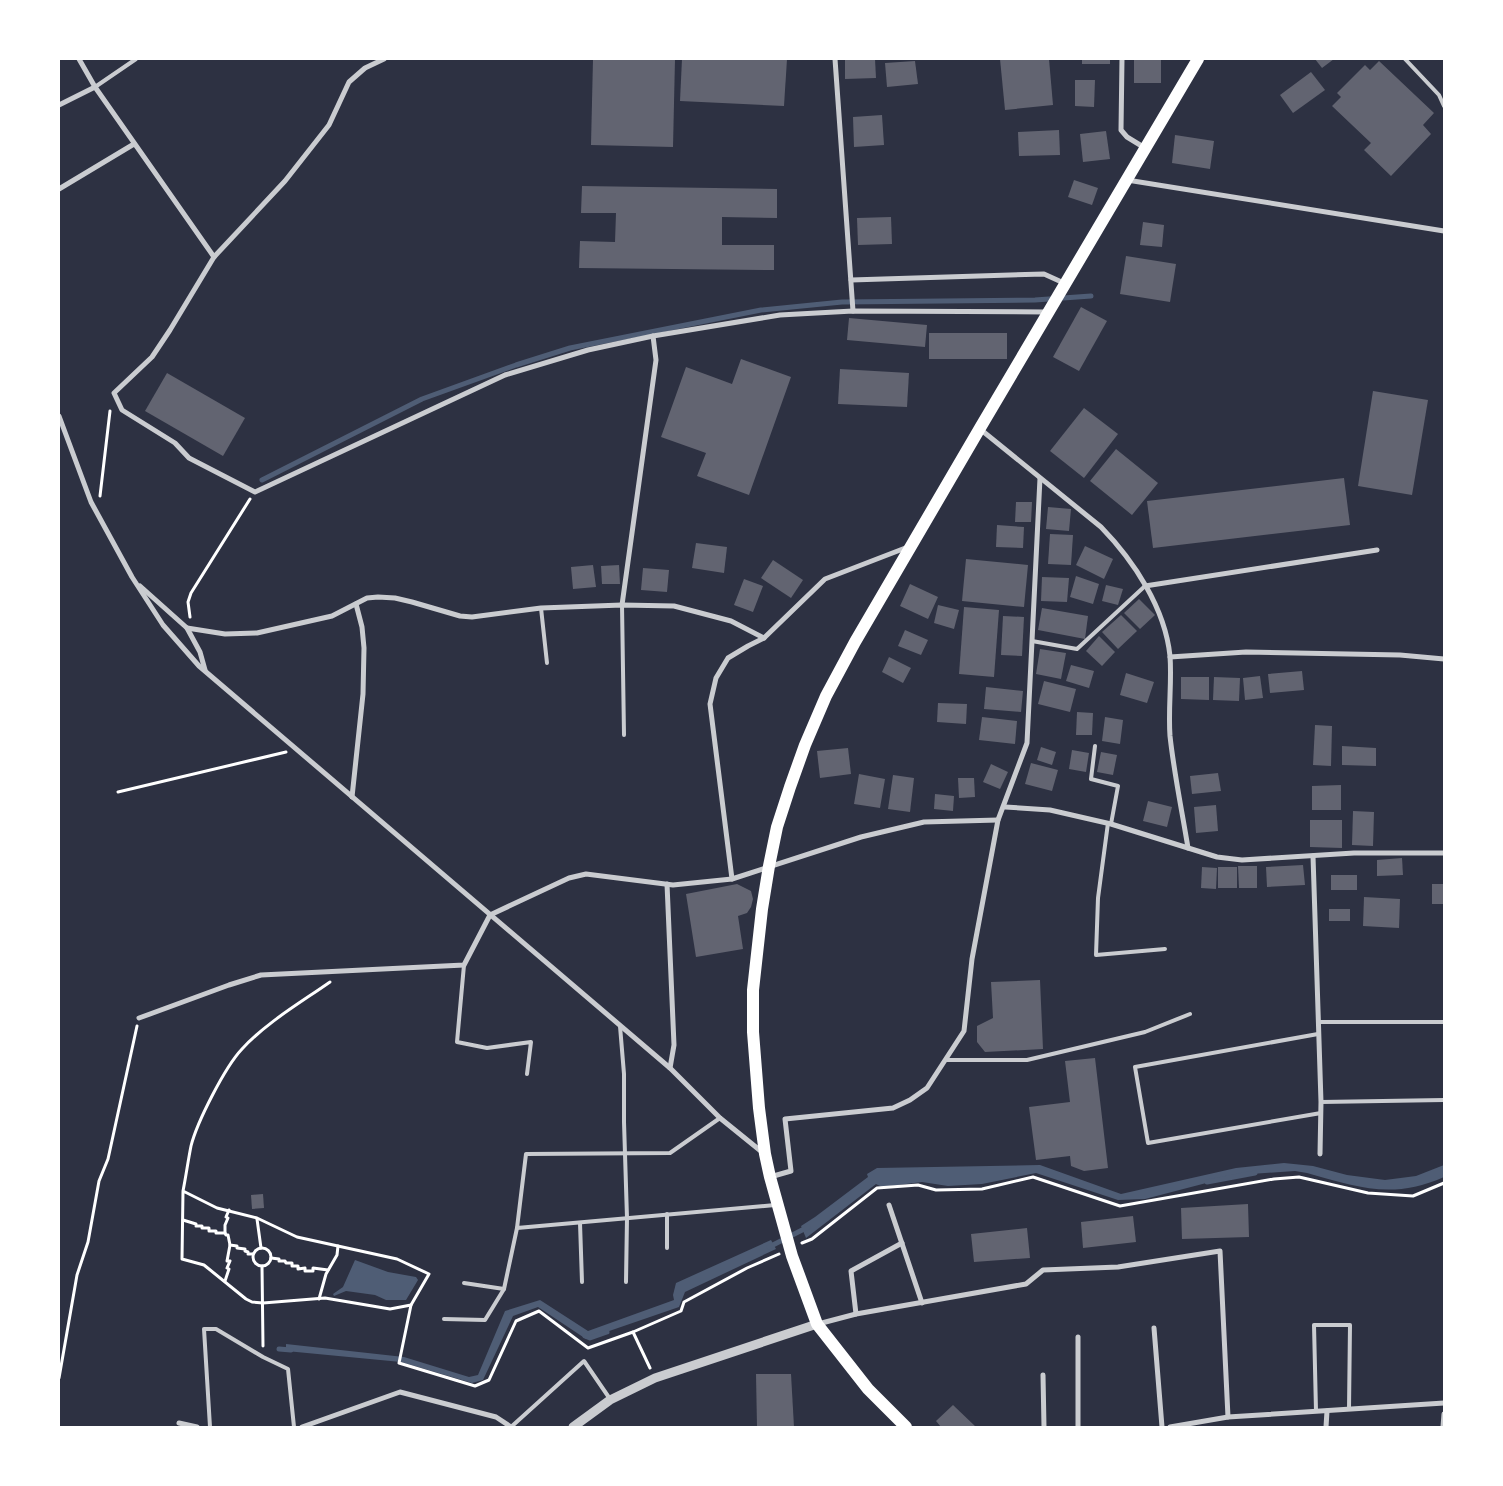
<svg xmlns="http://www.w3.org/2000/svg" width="1503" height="1486" viewBox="0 0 1503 1486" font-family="'Public Sans',sans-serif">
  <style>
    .water { fill: #4f5d75 }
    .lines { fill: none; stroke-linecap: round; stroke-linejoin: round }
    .stream { stroke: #4f5d75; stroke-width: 5 }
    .building { fill: #626471 }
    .path { stroke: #fff; stroke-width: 3 }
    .service { stroke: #caccd0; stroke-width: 4 }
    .minor { stroke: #caccd0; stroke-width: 5 }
    .tertiary { stroke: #caccd0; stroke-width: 9 }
    .primary { stroke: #fff; stroke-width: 12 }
  </style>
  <rect width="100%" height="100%" fill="#2d3142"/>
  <g class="water">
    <path d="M1284 1163 1313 1166 1347 1175 1385 1180 1416 1176 1444 1165V1177C1392 1200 1358 1187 1307 1173L1295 1171 1237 1175 1145 1199 1118 1200 1036 1173 982 1184 948 1186 922 1182 882 1187 876 1184 806 1238 801 1226 815 1217 868 1177 867 1174 877 1168 1040 1165 1121 1194 1236 1168Z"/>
    <path d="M771 1240 776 1249 685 1292 679 1307 586 1339 538 1307 513 1316 483 1380 472 1383 401 1362 286 1351V1344L404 1357 469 1377 478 1375 505 1311 540 1300 588 1331 674 1300 673 1295 676 1283Z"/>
    <path d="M355 1260 388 1272 416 1277 418 1280 406 1300H386L375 1295 346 1291 334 1296 333 1294 343 1287Z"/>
  </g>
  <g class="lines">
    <g class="stream">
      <path d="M262 480 422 399 516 365 570 348 761 310 842 302 1035 300 1091 296"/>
      <path d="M1207 1182 1255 1173"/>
      <path d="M769 1247 808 1227"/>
      <path d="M585 1336 590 1338 607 1332"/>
      <path d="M279 1349 291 1350"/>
    </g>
  </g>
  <g class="building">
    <path d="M593 59H675L673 147 591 145Z"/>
    <path d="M682 59H787L784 106 680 101Z"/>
    <path d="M845 59H875L876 78 845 79Z"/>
    <path d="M1000 59H1049L1053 105 1005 110Z"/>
    <rect x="1082" y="59" width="28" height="5"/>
    <rect x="1134" y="59" width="27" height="24"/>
    <path d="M1315 59H1334L1322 68Z"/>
    <path d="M915 61 918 84 887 87 885 63Z"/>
    <path d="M1379 61 1434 113 1423 125 1431 134 1391 176 1364 150 1371 143 1332 106 1341 97 1337 93 1365 65 1370 70Z"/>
    <path d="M1311 72 1325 90 1293 113 1280 95Z"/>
    <path d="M1075 80H1095L1094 107 1075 106Z"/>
    <path d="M882 115 884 145 854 147 853 117Z"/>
    <path d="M1059 130 1060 155 1019 156 1018 132Z"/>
    <path d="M1106 131 1110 159 1083 162 1080 134Z"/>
    <path d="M1175 135 1214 141 1210 169 1172 163Z"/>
    <path d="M1074 180 1098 188 1092 205 1068 197Z"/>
    <path d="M582 186 777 189V218L722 217V245H774V270L579 268 580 241 615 242 616 213H581Z"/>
    <path d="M891 217 892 244 858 245 857 218Z"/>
    <path d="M1143 222 1164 225 1162 247 1140 245Z"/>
    <path d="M1126 256 1176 264 1170 302 1120 294Z"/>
    <path d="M1081 307 1107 321 1079 371 1053 357Z"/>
    <path d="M849 318 927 325 925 347 847 340Z"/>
    <rect x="929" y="333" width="78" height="26"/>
    <path d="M741 359 791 377 749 495 697 476 706 453 661 437 686 367 732 384Z"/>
    <path d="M840 369 909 373 907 407 838 404Z"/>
    <path d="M167 373 245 418 223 456 145 411Z"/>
    <path d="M1373 391 1428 400 1412 495 1358 486Z"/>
    <path d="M1084 408 1118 434 1084 478 1050 451Z"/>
    <path d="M1116 449 1158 483 1132 515 1090 481Z"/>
    <path d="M1344 478 1350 525 1153 548 1147 501Z"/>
    <path d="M1016 502H1032L1031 522H1015Z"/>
    <path d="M1048 507 1071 509 1069 531 1046 529Z"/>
    <path d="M997 525 1024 527 1023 548 996 547Z"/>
    <path d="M1050 534 1073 535 1071 565 1048 564Z"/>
    <path d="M696 543 727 547 724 573 692 568Z"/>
    <path d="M1085 546 1113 559 1104 579 1076 565Z"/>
    <path d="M966 559 1028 565 1024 607 962 601Z"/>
    <path d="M773 560 803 580 791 598 761 578Z"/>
    <path d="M593 565 596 587 573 589 571 567Z"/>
    <path d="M619 565 620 584H602L601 566Z"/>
    <path d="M643 568 669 570 667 592 641 590Z"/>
    <path d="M1076 576 1099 584 1093 604 1070 597Z"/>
    <path d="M1042 577 1069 578 1067 602 1041 601Z"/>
    <path d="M744 579 763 586 753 612 734 605Z"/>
    <path d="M910 584 938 597 928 619 900 606Z"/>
    <path d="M1106 585 1123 589 1118 605 1102 601Z"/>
    <path d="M1139 599 1155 615 1140 629 1124 613Z"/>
    <path d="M938 605 959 610 954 629 934 623Z"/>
    <path d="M964 607 999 610 994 677 959 674Z"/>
    <path d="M1042 608 1088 616 1085 639 1038 630Z"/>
    <path d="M1121 615 1137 631 1118 649 1102 632Z"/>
    <path d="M1003 616 1024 617 1022 656 1001 655Z"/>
    <path d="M905 630 928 640 921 655 898 646Z"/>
    <path d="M1099 636 1115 652 1102 666 1086 651Z"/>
    <path d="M1040 649 1066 653 1061 679 1036 674Z"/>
    <path d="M889 657 911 668 903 683 882 672Z"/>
    <path d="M1071 665 1094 671 1089 688 1066 681Z"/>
    <path d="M1302 671 1304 690 1270 693 1268 674Z"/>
    <path d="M1126 673 1154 682 1147 703 1120 695Z"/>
    <path d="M1260 676 1263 698 1245 700 1243 678Z"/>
    <path d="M1181 677H1209V700L1181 699Z"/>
    <path d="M1214 677 1240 678 1239 701 1213 700Z"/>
    <path d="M1044 681 1076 689 1070 712 1038 704Z"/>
    <path d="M986 687 1023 691 1021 712 984 709Z"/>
    <path d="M938 703 967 704 966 724 937 722Z"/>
    <path d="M1077 712 1093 713 1092 735H1076Z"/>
    <path d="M982 717 1017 721 1015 744 979 740Z"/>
    <path d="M1105 717 1123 720 1120 744 1102 741Z"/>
    <path d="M1315 725 1332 726 1331 766 1313 765Z"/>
    <path d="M1342 746 1376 748V766L1342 765Z"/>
    <path d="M1041 747 1056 752 1052 765 1037 760Z"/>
    <path d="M848 748 851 774 820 778 817 751Z"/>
    <path d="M1072 750 1089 753 1086 772 1069 769Z"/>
    <path d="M1101 752 1117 755 1113 775 1097 772Z"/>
    <path d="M1031 763 1058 770 1052 791 1025 784Z"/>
    <path d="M991 764 1008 772 1000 789 983 782Z"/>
    <path d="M1218 773 1221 791 1192 794 1190 776Z"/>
    <path d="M859 774 885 779 880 808 854 804Z"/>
    <path d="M893 775 914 778 910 812 888 809Z"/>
    <path d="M958 778H974L975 797 959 798Z"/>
    <path d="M1341 785V810H1312V786Z"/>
    <path d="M935 794 954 796 953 811 934 809Z"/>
    <path d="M1148 801 1172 807 1167 827 1143 821Z"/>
    <path d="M1216 805 1218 831 1196 833 1194 807Z"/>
    <path d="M1353 811 1374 812 1373 846 1352 845Z"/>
    <path d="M1310 820H1342V848L1310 847Z"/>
    <path d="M1402 858 1403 875 1377 876V860Z"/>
    <path d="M1303 865 1305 885 1267 887 1266 867Z"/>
    <path d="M1238 866H1257V888H1239Z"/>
    <path d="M1202 867 1217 868 1216 889 1201 888Z"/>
    <rect x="1218" y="867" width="19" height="21"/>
    <rect x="1331" y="875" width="26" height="15"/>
    <path d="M737 884 751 891 753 899 751 907 747 913 738 916 743 949 696 957 686 894Z"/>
    <rect x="1432" y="884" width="12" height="20"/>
    <path d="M1364 897 1400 899 1399 928 1363 926Z"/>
    <rect x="1329" y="909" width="21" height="12"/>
    <path d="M1040 980 1043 1049 985 1052 977 1042V1026L993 1018 991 982Z"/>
    <path d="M1095 1058 1108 1168 1084 1171 1071 1166 1070 1156 1036 1160 1029 1107 1070 1102 1065 1061Z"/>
    <path d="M263 1194 264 1208 252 1209 251 1195Z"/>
    <path d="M1248 1204 1249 1237 1182 1239 1181 1208Z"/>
    <path d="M1133 1216 1136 1242 1083 1248 1081 1222Z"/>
    <path d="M1027 1228 1030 1258 974 1262 971 1234Z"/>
    <path d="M756 1374H791L794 1427H757Z"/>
    <path d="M953 1405 976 1427H941L936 1421Z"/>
  </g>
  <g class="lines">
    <g class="path">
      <path d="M100 496 110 411"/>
      <path d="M190 617 188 602 191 593 250 499"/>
      <path d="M118 792 286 752"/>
      <path d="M183 1191 182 1259 204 1265 246 1299 252 1302 263 1303 325 1298 390 1309 411 1305 429 1274 397 1259 297 1237 257 1218 217 1208 183 1191C186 1176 188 1161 191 1146 197 1122 225 1067 242 1049 267 1022 300 1003 330 982"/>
      <path d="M257 1219 261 1248"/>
      <path d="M183 1220 196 1224V1226H202V1228H209V1231H216V1233H225L226 1235H228L230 1245 237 1246V1248L245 1249V1251L248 1252V1254H253"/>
      <path d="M225 1233V1225L228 1218 226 1217 229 1210"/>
      <path d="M802 1243 812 1239 877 1188 918 1185 936 1190 982 1189 1033 1177 1120 1206 1274 1179 1299 1177 1368 1193 1413 1196 1444 1183"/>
      <circle cx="262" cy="1257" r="9"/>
      <path d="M271 1258 279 1259V1261H285L286 1263H292V1266H298V1269L305 1268V1271H313V1268L328 1270"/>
      <path d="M262 1266 263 1346"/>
      <path d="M225 1281 229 1269 227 1268 230 1261H227L230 1245"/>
      <path d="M319 1299 326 1274 337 1255 338 1246"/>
      <path d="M411 1305 399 1363 475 1386 489 1380 516 1321 539 1311 588 1348 633 1332"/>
      <path d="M650 1368 633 1332 681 1311 684 1302 747 1268 779 1254"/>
      <path d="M59 1378 77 1275 88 1242 99 1181 108 1159 137 1026"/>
    </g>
    <g class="service">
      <path d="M1405 59 1439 95 1444 106"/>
      <path d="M95 87 136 59"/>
      <path d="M622 605 624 735"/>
      <path d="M541 608 547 663"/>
      <path d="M1032 641 1077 649 1145 586"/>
      <path d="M1095 746 1091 779 1118 786 1111 824"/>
      <path d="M1108 823 1098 898 1096 955 1165 949"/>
      <path d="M464 965 457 1042 487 1048 531 1042 527 1074"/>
      <path d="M1318 1022H1444"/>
      <path d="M620 1026 624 1074V1122L627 1218 626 1282"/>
      <path d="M1318 1034 1135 1067 1148 1143 1321 1113"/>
      <path d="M946 1060H1027L1145 1032 1190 1014"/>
      <path d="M1321 1102 1444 1100"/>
      <path d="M720 1118 670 1153 526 1154 517 1228 775 1205"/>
      <path d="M580 1223 582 1282"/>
      <path d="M667 1248V1214"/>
      <path d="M464 1283 504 1289"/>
      <path d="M444 1319 485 1320 504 1289 517 1228"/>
      <path d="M1316 1411 1314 1325H1350L1349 1409"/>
      <path d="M210 1427 204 1329H216L263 1357 288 1369 294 1427"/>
      <path d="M511 1427 584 1361 610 1399"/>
    </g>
    <g class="minor">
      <path d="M79 59 95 87 214 257"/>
      <path d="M384 59 365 68 349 82 329 125 285 181 214 257 170 330 152 357 114 393 122 410 175 443 189 458 255 492 505 375 588 350 653 336 780 315 853 311 1046 312"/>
      <path d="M835 59 853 311"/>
      <path d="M1122 59 1121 130 1127 137 1145 148"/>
      <path d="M59 105 95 87"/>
      <path d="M1127 180 1444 231"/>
      <path d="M59 189 134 144"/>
      <path d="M851 280 1044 274 1066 284"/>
      <path d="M59 416 91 502 132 577 163 625 199 666 670 1068 720 1118 762 1152"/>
      <path d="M980 429 1101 527C1134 561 1165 608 1170 656 1172 682 1168 709 1170 736 1174 773 1182 811 1188 848"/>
      <path d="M140 586 187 628 200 652 205 670"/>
      <path d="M1145 586 1377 550"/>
      <path d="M622 605 656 360 653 336"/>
      <path d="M187 628 225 634 257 633 332 616 367 598 378 597 395 598 412 602 460 616 472 617 541 608 622 605 674 606 731 621 764 638"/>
      <path d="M1170 657 1246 652 1400 655 1444 659"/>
      <path d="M352 797 363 694 364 648 362 627 356 604"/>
      <path d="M1005 807 1050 810 1111 824 1217 857 1242 860 1354 853H1444"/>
      <path d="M1313 856 1321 1102 1320 1154"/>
      <path d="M732 879 710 704 716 678 728 658 748 646 764 638 825 579 908 547"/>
      <path d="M667 884 674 1045 670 1068"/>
      <path d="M139 1018 229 985 261 975 464 965 490 915 569 878 586 874 673 885 732 879 861 837 924 822 998 820"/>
      <path d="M770 1177 791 1171 785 1119 893 1108 910 1100 927 1088 964 1031 972 959 998 820 1027 743 1040 478"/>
      <path d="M889 1205 922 1303"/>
      <path d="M856 1314 851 1271 902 1243"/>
      <path d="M818 1324 856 1314 1026 1284 1043 1270 1118 1267 1220 1251 1228 1417"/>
      <path d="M1154 1328 1162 1427"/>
      <path d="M1078 1337V1427"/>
      <path d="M1043 1375 1044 1427"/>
      <path d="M179 1423 197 1427"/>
      <path d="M302 1427 400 1392 496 1417 511 1427"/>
      <path d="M1170 1427 1228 1417 1444 1403"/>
      <path d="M1326 1427 1327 1411"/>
      <path d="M1443 1427 1444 1414"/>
    </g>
    <path class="tertiary" d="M573 1427 610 1400 655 1378 817 1324"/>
    <path class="primary" d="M906 1427 868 1389 817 1324 792 1256 770 1177 765 1154 759 1108 753 1032V990L762 909 769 866 777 827 790 787 805 745 826 696 855 642 980 428 1198 59"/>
  </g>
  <rect width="1503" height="1486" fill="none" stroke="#ffffff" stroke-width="120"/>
</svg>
